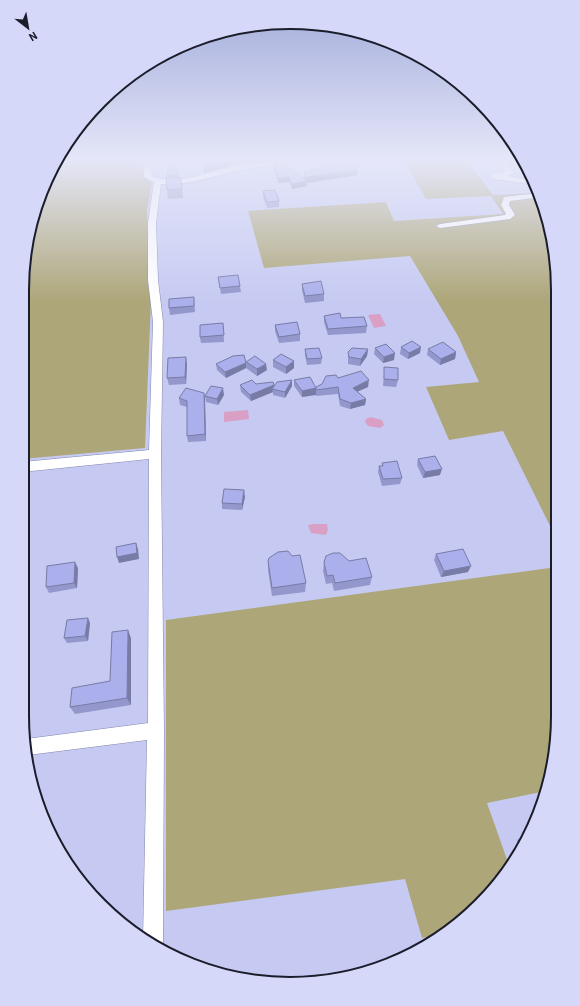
<svg xmlns="http://www.w3.org/2000/svg" width="580" height="1006" viewBox="0 0 580 1006" font-family="Barlow,sans-serif">
  <style>
    .green { fill: #ada679 }
    .water { fill: #da9fc5 }
    .lines { fill: none; stroke-linecap: round; stroke-linejoin: round }
    .minor-casing { stroke: #8387ac; stroke-width: 1 }
    .minor { fill: #fff; fill-rule: evenodd }
    .wall { fill: #9397cb }
    .shaded-wall { fill: #787ba5 }
    .building { fill: #abb0ec; stroke: #787ba5 }
    .rim { fill: none; stroke: #1b1d2b; stroke-width: 2 }
  </style>
  <rect width="100%" height="100%" fill="#c6caf2"/>
  <g class="green">
    <path d="M57 161H142L143 177 152 183 147 210 151 300 145 448 22 459 23 272 36 204Z"/>
    <path d="M404 161H467L493 195 539 193 544 204 557 272V540L503 431 449 440 426 387 479 382 458 336 410 256 264 268 248 211 386 202 394 221 503 214 491 196 426 199Z"/>
    <path d="M557 567V734L546 791 487 803 510 868 453 928 445 933 422 938 405 879 166 911V620Z"/>
  </g>
  <g class="water">
    <path d="M380 314 386 326 374 328 368 315Z"/>
    <path d="M248 410 249 419 224 422V412Z"/>
    <path d="M371 417 382 420 384 425 380 428 368 426 365 422 366 419Z"/>
    <path d="M314 524H327L328 530 326 535 311 533 308 525Z"/>
  </g>
  <g class="lines">
    <g class="minor-casing">
      <g id="minor">
        <path d="M143 161H151L152 176C179 188 212 169 239 165 257 162 276 161 295 161 287 167 269 166 259 167 227 170 194 187 161 184L156 223 158 280 163 322 161 454 164 730 163 944 162 948 143 940 147 740 28 755 26 739 148 723 149 459 22 472V462L149 450 153 322 148 280V223L154 182 144 177Z"/>
        <path d="M499 161H507L514 174 508 176 524 179 532 177 533 181 524 183 493 179 491 176 492 174 505 172Z"/>
        <path d="M539 193 541 197 510 201 509 205 515 215 510 219 440 228 436 226 440 224 505 215 506 214 501 205 504 197Z"/>
      </g>
    </g>
    <use href="#minor" class="minor"/>
  </g>
  <g class="wall">
    <path d="M475 161H487L486 164Z"/>
    <path d="M274 163 304 179V173L357 175 307 183V186L292 189 289 182 278 183 274 168Z"/>
    <path d="M175 170H178V177L181 178 183 198 168 199 167 190V175Z"/>
    <path d="M263 191 279 201V207L267 208 263 197Z"/>
    <path d="M218 277 240 286 241 292 221 294Z"/>
    <path d="M302 284 324 294V301L305 303 302 290Z"/>
    <path d="M194 297 195 312 170 315 169 308Z"/>
    <path d="M324 316 341 318 367 326 366 333 328 335 324 322Z"/>
    <path d="M223 323 224 342 201 343 200 337Z"/>
    <path d="M275 325 300 334V341L279 343 275 331Z"/>
    <path d="M401 347 420 353 408 359 400 354Z"/>
    <path d="M375 348 394 360 383 363 374 354Z"/>
    <path d="M305 349 322 358 321 364 307 365 305 355Z"/>
    <path d="M368 349 367 356 360 366 348 364V352Z"/>
    <path d="M428 349 456 352 455 359 440 365 427 355Z"/>
    <path d="M273 360 294 361V368L286 374 273 367Z"/>
    <path d="M246 362 267 370 257 376 246 368Z"/>
    <path d="M246 363V368L226 378 217 370 216 364Z"/>
    <path d="M187 364 186 384 169 385 167 378Z"/>
    <path d="M384 367 398 380 396 387 383 386 384 374Z"/>
    <path d="M338 378 368 387 357 392 366 399 365 405 350 409 340 406 338 394 316 396V394L302 397 294 386V380L316 388Z"/>
    <path d="M292 380V386L285 398 273 395V392L251 401 241 392 240 385 256 384 274 386Z"/>
    <path d="M204 393 205 400 206 441 188 442 187 436V407L180 405 179 398Z"/>
    <path d="M224 395 218 405 206 402 205 396Z"/>
    <path d="M418 459 440 475 423 478 417 465Z"/>
    <path d="M382 463 402 478 400 484 382 486 378 472 379 466H382Z"/>
    <path d="M245 497 242 510 222 509V503Z"/>
    <path d="M436 554 468 572 441 577 434 560Z"/>
    <path d="M268 561 306 583 305 592 272 596 268 570Z"/>
    <path d="M349 561 372 577 370 585 334 591 332 583 326 584 323 571 324 562Z"/>
    <path d="M78 568 77 588 49 593 46 587Z"/>
    <path d="M90 623 88 641 67 643 64 638Z"/>
    <path d="M131 638V705L75 714 70 707 110 681Z"/>
    <path d="M528 835 521 849 517 840 524 836Z"/>
  </g>
  <g class="shaded-wall">
    <path d="M214 161H233V165L204 173 203 164Z"/>
    <path d="M358 170 357 175 307 183V186L292 189V184L305 181 306 177Z"/>
    <path d="M289 177V182L278 183V178Z"/>
    <path d="M421 347 420 353 408 359 409 353Z"/>
    <path d="M368 349 367 356 360 366 361 359Z"/>
    <path d="M456 352 455 359 440 365 441 359Z"/>
    <path d="M395 353 394 360 383 363 384 357Z"/>
    <path d="M186 357 187 364 186 384 185 377Z"/>
    <path d="M294 361V368L286 374V367Z"/>
    <path d="M246 363V368L226 378 225 372Z"/>
    <path d="M266 364 267 370 257 376V369Z"/>
    <path d="M292 380V386L285 398V392Z"/>
    <path d="M369 380 368 387 352 394 353 388Z"/>
    <path d="M274 385V389H272L273 392 251 401 250 395Z"/>
    <path d="M223 388 224 395 218 405 217 399Z"/>
    <path d="M316 388V395L302 397V391Z"/>
    <path d="M204 393 205 400 206 441 205 434Z"/>
    <path d="M366 399 365 405 350 409 351 403Z"/>
    <path d="M442 469 440 475 423 478 425 472Z"/>
    <path d="M244 490 245 497 242 510V504Z"/>
    <path d="M136 543 138 549 139 559 119 563 117 557Z"/>
    <path d="M75 562 78 568 77 588 74 583Z"/>
    <path d="M471 566 468 572 441 577 444 571Z"/>
    <path d="M88 618 90 623 88 641 85 636Z"/>
    <path d="M128 630 131 638V705L127 698Z"/>
  </g>
  <g class="building">
    <path d="M202 161H214L203 164Z"/>
    <path d="M281 162 307 181 292 184 289 177 278 178 274 163Z"/>
    <path d="M330 164 357 165 358 170 306 177 304 173Z"/>
    <path d="M171 166 175 170H178V175H167V172Z"/>
    <path d="M166 177 181 178 182 189 167 190Z"/>
    <path d="M275 190 279 201 267 202 263 191Z"/>
    <path d="M238 275 240 286 220 288 218 277Z"/>
    <path d="M321 281 324 294 305 296 302 284Z"/>
    <path d="M194 297V306L169 308V299Z"/>
    <path d="M340 313 341 318 364 317 367 326 328 329 324 316Z"/>
    <path d="M297 322 300 334 279 337 275 325Z"/>
    <path d="M223 323 224 335 200 337V325Z"/>
    <path d="M412 341 421 347 409 353 401 347Z"/>
    <path d="M443 342 456 352 441 359 428 349Z"/>
    <path d="M386 344 395 353 384 357 375 348Z"/>
    <path d="M319 348 322 358 307 359 305 349Z"/>
    <path d="M352 348 368 349 361 359 349 357 348 352Z"/>
    <path d="M281 354 294 361 286 367 273 360Z"/>
    <path d="M244 355 246 363 225 372 216 364 233 356Z"/>
    <path d="M255 356 266 364 257 369 246 362Z"/>
    <path d="M186 357 185 377 167 378 168 358Z"/>
    <path d="M384 367 398 368V380L384 379Z"/>
    <path d="M361 371 369 380 353 388 366 399 351 403 340 399 338 387 316 390V387L322 384 326 376 336 375 338 378Z"/>
    <path d="M310 377 316 388 302 391 294 380Z"/>
    <path d="M252 380 256 384 273 382 274 385 250 395 240 385Z"/>
    <path d="M292 380 285 392 272 389 277 382Z"/>
    <path d="M211 386 223 388 217 399 205 396Z"/>
    <path d="M186 388 204 393 205 434 187 436V401L179 398Z"/>
    <path d="M435 456 442 469 425 472 418 459Z"/>
    <path d="M397 461 402 478 383 479 379 466H383L382 463Z"/>
    <path d="M224 489 244 490 242 504 222 503Z"/>
    <path d="M136 543 137 553 117 557 116 547Z"/>
    <path d="M463 549 471 566 444 571 436 554Z"/>
    <path d="M288 551 292 556 300 555 306 583 272 588 268 561 269 558 278 552Z"/>
    <path d="M333 553H340L349 561 366 558 372 577 335 583 333 575 327 576 324 562 326 556Z"/>
    <path d="M75 562 74 583 46 587 47 566Z"/>
    <path d="M88 618 85 636 64 638 67 620Z"/>
    <path d="M128 630 127 698 70 707 72 688 110 681 112 632Z"/>
    <path d="M528 835 525 840 524 836Z"/>
  </g>
  <linearGradient id="sky" x2="0" y2="1"><stop stop-color="#a2acda"/><stop offset="0.53" stop-color="#e5e7f9"/><stop offset="1" stop-color="#e5e7f9" stop-opacity="0"/></linearGradient>
  <rect width="580" height="302" fill="url(#sky)"/>
  <path d="M0 0H580V1006H0ZM290 29H290A261 261 0 0 1 551 290V716A261 261 0 0 1 290 977H290A261 261 0 0 1 29 716V290A261 261 0 0 1 290 29Z" fill="#d5d8f9" fill-rule="evenodd"/>
  <path class="rim" d="M290 29H290A261 261 0 0 1 551 290V716A261 261 0 0 1 290 977H290A261 261 0 0 1 29 716V290A261 261 0 0 1 290 29Z"/>
  <g transform="translate(28 28) rotate(149)" stroke="#d5d8f9" stroke-width="3" paint-order="stroke">
  <path d="M0-3L7 15L0 10L-7 15Z" fill="#1b1d2b"/>
  <text y="-6" font-size="11" font-weight="bold" text-anchor="middle" fill="#1b1d2b">N</text>
  </g>
</svg>
